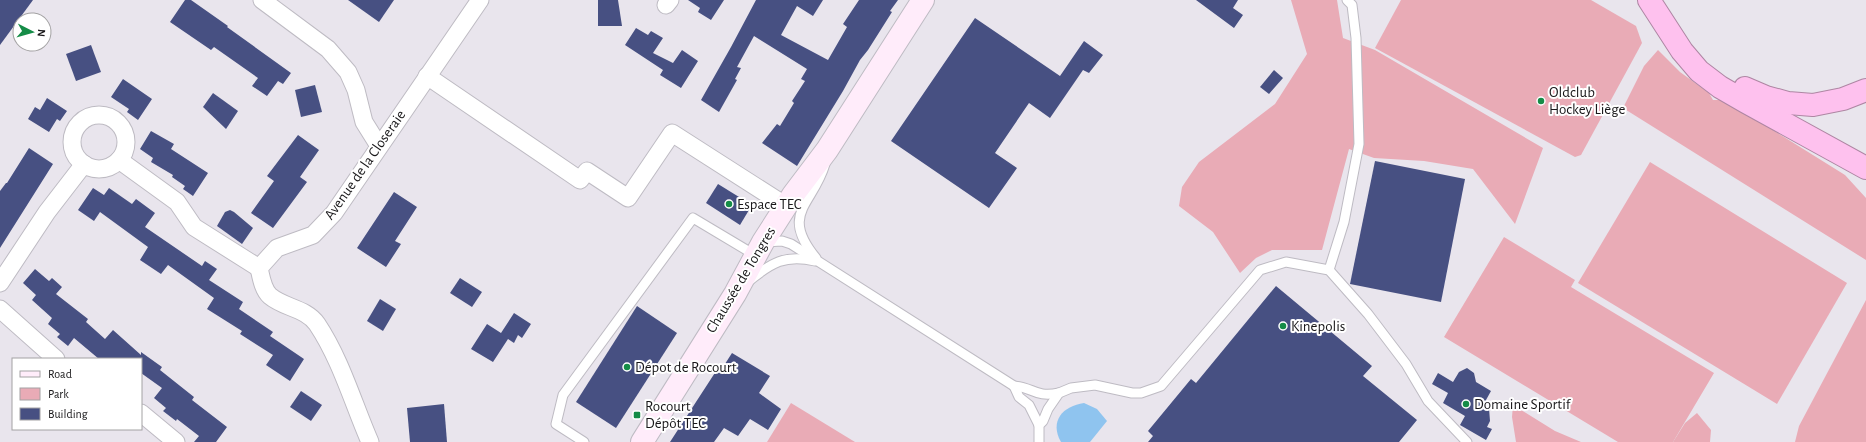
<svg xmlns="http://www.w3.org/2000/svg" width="1866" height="442" viewBox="0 0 1866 442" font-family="'Alegreya Sans',sans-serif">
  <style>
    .green { fill: #e9abb6 }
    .water { fill: #8fc4ef }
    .building { fill: #475082 }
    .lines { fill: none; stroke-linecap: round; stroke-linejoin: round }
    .lane-casing { stroke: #bebbc3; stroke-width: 11 }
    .street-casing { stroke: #bebbc3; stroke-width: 19 }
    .secondary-casing { stroke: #bebbc3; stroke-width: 24 }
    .highway-casing { stroke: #ae86a3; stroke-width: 24 }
    .lane { stroke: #fff; stroke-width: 9 }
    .street { stroke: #fff; stroke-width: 17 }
    .secondary { stroke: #ffecfa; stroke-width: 22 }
    .highway { stroke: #fec1ee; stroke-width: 22 }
    .poi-dot { fill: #158c47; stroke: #fff; stroke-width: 1.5 }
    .labels { text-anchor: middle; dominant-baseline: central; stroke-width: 4; stroke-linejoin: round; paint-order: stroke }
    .poi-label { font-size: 15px; fill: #181719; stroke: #fff; text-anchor: start }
    .street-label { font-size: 15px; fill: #181719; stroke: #fff }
  </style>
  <rect width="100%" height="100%" fill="#e9e5ed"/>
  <g class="green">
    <path d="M1291 0H1337L1343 38 1375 50 1543 148 1515 224 1473 169 1424 161 1374 158 1349 149 1322 250H1272L1256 258 1240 273 1213 232 1179 206 1182 187 1199 162 1275 104 1307 54Z"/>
    <path d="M1401 0H1591L1636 26 1642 43 1581 155 1575 157 1375 48Z"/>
    <path d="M1658 50 1680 72 1709 93 1713 100H1725L1845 175 1866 198V260L1623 108 1644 66Z"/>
    <path d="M1650 162 1847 283 1777 404 1578 283Z"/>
    <path d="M1504 237 1575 280 1571 287 1714 373 1673 442H1618L1444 337Z"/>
    <path d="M1866 300V442H1795L1799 426Z"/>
    <path d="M791 403 855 442H767Z"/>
    <path d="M1513 405 1555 431 1581 442H1516L1512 417Z"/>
    <path d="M1697 413 1711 430 1710 442H1673L1685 423Z"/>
  </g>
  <path class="water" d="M1084 403 1097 409 1107 421 1090 442H1061C1049 421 1063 406 1084 403Z"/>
  <g class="building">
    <path d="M0 0H33L0 45Z"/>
    <path d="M185 0H191L228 26 227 27 291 73 283 84 278 81 267 96 252 86 258 78 214 47 211 50 170 22Z"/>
    <path d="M348 0H394L379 22Z"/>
    <path d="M598 0H618L622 26H598Z"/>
    <path d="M688 0H724L711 20 698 12 700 8Z"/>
    <path d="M756 0H823L813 16 797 6 781 35 828 60 847 27 843 24 859 0H898L890 11 892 12 868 50 860 60 843 91 797 166 762 143 777 124 780 126 794 103 792 101 805 81 801 79 807 69 754 36 737 67 741 68 735 79 737 80 719 112 701 100 731 47Z"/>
    <path d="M1196 0H1238L1233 8 1243 15 1234 28Z"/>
    <path d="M975 18 1060 76 1084 41 1103 55 1089 73 1083 70 1050 118 1029 103 995 153 1017 168 989 208 891 141Z"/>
    <path d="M636 28 648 35 651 31 663 38 653 53 673 63 682 50 698 61 681 88 660 75 663 70 625 45Z"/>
    <path d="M91 45 101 72 76 81 66 54Z"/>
    <path d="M1274 70 1283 78 1269 94 1260 87Z"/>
    <path d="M123 79 152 99 138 120 127 112 129 109 111 97Z"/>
    <path d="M315 85 322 112 301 117 295 90Z"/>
    <path d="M213 93 238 111 226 129 203 107Z"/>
    <path d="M47 98 67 111 60 121 57 119 49 132 28 119 35 107 40 110Z"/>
    <path d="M151 131 174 144 171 149 208 173 193 196 183 189 185 186 172 177 173 175 151 162 153 158 140 149Z"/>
    <path d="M298 135 319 150 300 177 307 182 273 228 251 213 274 181 267 176Z"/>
    <path d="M29 148 53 164 0 248V191L6 183H7Z"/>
    <path d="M1375 161 1465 179 1441 302 1350 284Z"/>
    <path d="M718 184 752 205 740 225 706 203Z"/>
    <path d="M93 188 104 195 109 188 132 204 136 199 155 213 145 227 202 266 205 261 217 269 209 280 243 302 239 309 273 332 270 336 304 359 290 381 266 365 273 355 240 334 242 331 207 309 214 298 168 265 161 274 140 260 148 247 100 212 94 221 78 210Z"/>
    <path d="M394 192 417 207 395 241 401 244 386 267 357 248Z"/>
    <path d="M230 210 234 212 253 228 242 244 217 226 225 212Z"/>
    <path d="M35 269 49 281 52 278 62 287 56 294 88 319 86 322 105 339 113 330 141 355V352L162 367 160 370 194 397 192 400 227 427 216 442H194L199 436 177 419 176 421 163 411 166 408 154 398 162 388 141 373V359H99L74 338 68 346 57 337 60 334 48 324 52 318 32 300 36 295 23 283Z"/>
    <path d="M460 278 482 292 472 307 450 293Z"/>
    <path d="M1276 286 1372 366 1363 376 1417 420 1399 442H1148L1153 436 1148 431 1191 379 1196 383Z"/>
    <path d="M380 299 396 309 383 331 367 321Z"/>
    <path d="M637 306 677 333 616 428 576 402Z"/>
    <path d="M514 313 531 324 522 338 518 335 514 343 508 339 493 362 471 349 487 324 501 333Z"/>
    <path d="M732 353 770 376 759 393 781 409 768 430 750 419 738 436 724 428 714 442H670L720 365 723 367Z"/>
    <path d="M1467 368 1474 373 1476 382 1491 391 1486 400 1489 408 1490 421 1487 427 1492 429 1486 440 1460 425 1465 416 1443 403 1448 393 1432 384 1438 373 1453 382 1459 372Z"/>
    <path d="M301 391 322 405 311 421 290 407Z"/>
    <path d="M444 404 447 442H410L407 408Z"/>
  </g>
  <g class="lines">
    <g class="lane-casing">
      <g id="lane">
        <path d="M765 242 782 241 791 244 1014 386C1033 387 1035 398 1059 393"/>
        <path d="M816 258C779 213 813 205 825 164"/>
        <path d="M1329 270 1344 222 1359 144 1356 38 1352 5 1347 0"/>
        <path d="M749 281C771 263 785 254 815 261"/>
        <path d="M1014 386 1019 397 1029 405 1039 425"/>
        <path d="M584 442 556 424 563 395 693 218 755 255"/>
        <path d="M1039 442V425L1043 421 1048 409 1059 393 1071 388 1095 385 1132 393H1141L1161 386 1260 270 1286 262 1329 270 1368 314 1406 364 1428 401 1467 442"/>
      </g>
    </g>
    <g class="street-casing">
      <g id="street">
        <path d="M262 0 328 49 348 72 356 90 364 122 379 146"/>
        <path d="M666 5 670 0"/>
        <path d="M427 76 580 180 587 171 628 198 672 133 786 206"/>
        <circle cx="99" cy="142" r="27"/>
        <path d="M119 160 177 202 194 227 259 268"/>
        <path d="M0 283 47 212 84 164"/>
        <path d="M0 309 56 359"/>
        <path d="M141 413 176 442"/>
        <path d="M370 442C353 403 341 360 317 324 306 308 284 308 270 296 263 290 261 277 259 268L277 248 313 235 334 213 480 0"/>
      </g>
    </g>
    <g class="secondary-casing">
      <path id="secondary" d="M642 442 735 294 763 242 793 195 827 150 923 0"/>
    </g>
    <g class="highway-casing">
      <g id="highway">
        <path d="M1649 0 1682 51 1699 71 1720 87 1746 102 1866 168"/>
        <path d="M1745 88 1766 97 1788 103 1813 105 1843 99 1866 90"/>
      </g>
    </g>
    <use href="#lane" class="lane"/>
    <use href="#street" class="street"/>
    <use href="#secondary" class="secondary"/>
    <use href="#highway" class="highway"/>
  </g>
  <g class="poi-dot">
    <circle cx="1541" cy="101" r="4"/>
    <circle cx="729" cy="204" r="4"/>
    <circle cx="1283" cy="326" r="4"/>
    <circle cx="627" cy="367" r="4"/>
    <circle cx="1466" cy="404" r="4"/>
    <rect x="633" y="411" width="8" height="8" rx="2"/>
  </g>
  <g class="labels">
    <g class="poi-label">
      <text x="1549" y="92">Oldclub<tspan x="1549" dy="17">Hockey Liège</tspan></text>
      <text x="737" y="204">Espace TEC</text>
      <text x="1291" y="326">Kinepolis</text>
      <text x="635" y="367">Dépot de Rocourt</text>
      <text x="1474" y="404">Domaine Sportif</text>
      <text x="645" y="406">Rocourt<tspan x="645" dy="17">Dépôt TEC</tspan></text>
    </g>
    <g class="street-label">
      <text transform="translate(365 165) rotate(-55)">Avenue de la Closeraie</text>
      <text transform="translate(741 280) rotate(-59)">Chaussée de Tongres</text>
    </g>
  </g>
  <rect x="12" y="358" width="130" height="72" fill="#ffffff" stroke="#a3a2a3"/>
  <rect x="20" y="371" width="20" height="6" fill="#ffecfa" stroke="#a3a2a3"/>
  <text x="48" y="378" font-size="12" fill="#181719">Road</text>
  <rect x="20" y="388" width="20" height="12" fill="#e9abb6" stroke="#a3a2a3"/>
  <text x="48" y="398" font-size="12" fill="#181719">Park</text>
  <rect x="20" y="408" width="20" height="12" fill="#475082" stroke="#a3a2a3"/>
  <text x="48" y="418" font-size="12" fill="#181719">Building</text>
  <g transform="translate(32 32) rotate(96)"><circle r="19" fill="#ffffff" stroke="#a3a2a3"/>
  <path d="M0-3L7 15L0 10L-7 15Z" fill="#158c47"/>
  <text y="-6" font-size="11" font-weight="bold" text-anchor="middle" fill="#181719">N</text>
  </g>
</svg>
